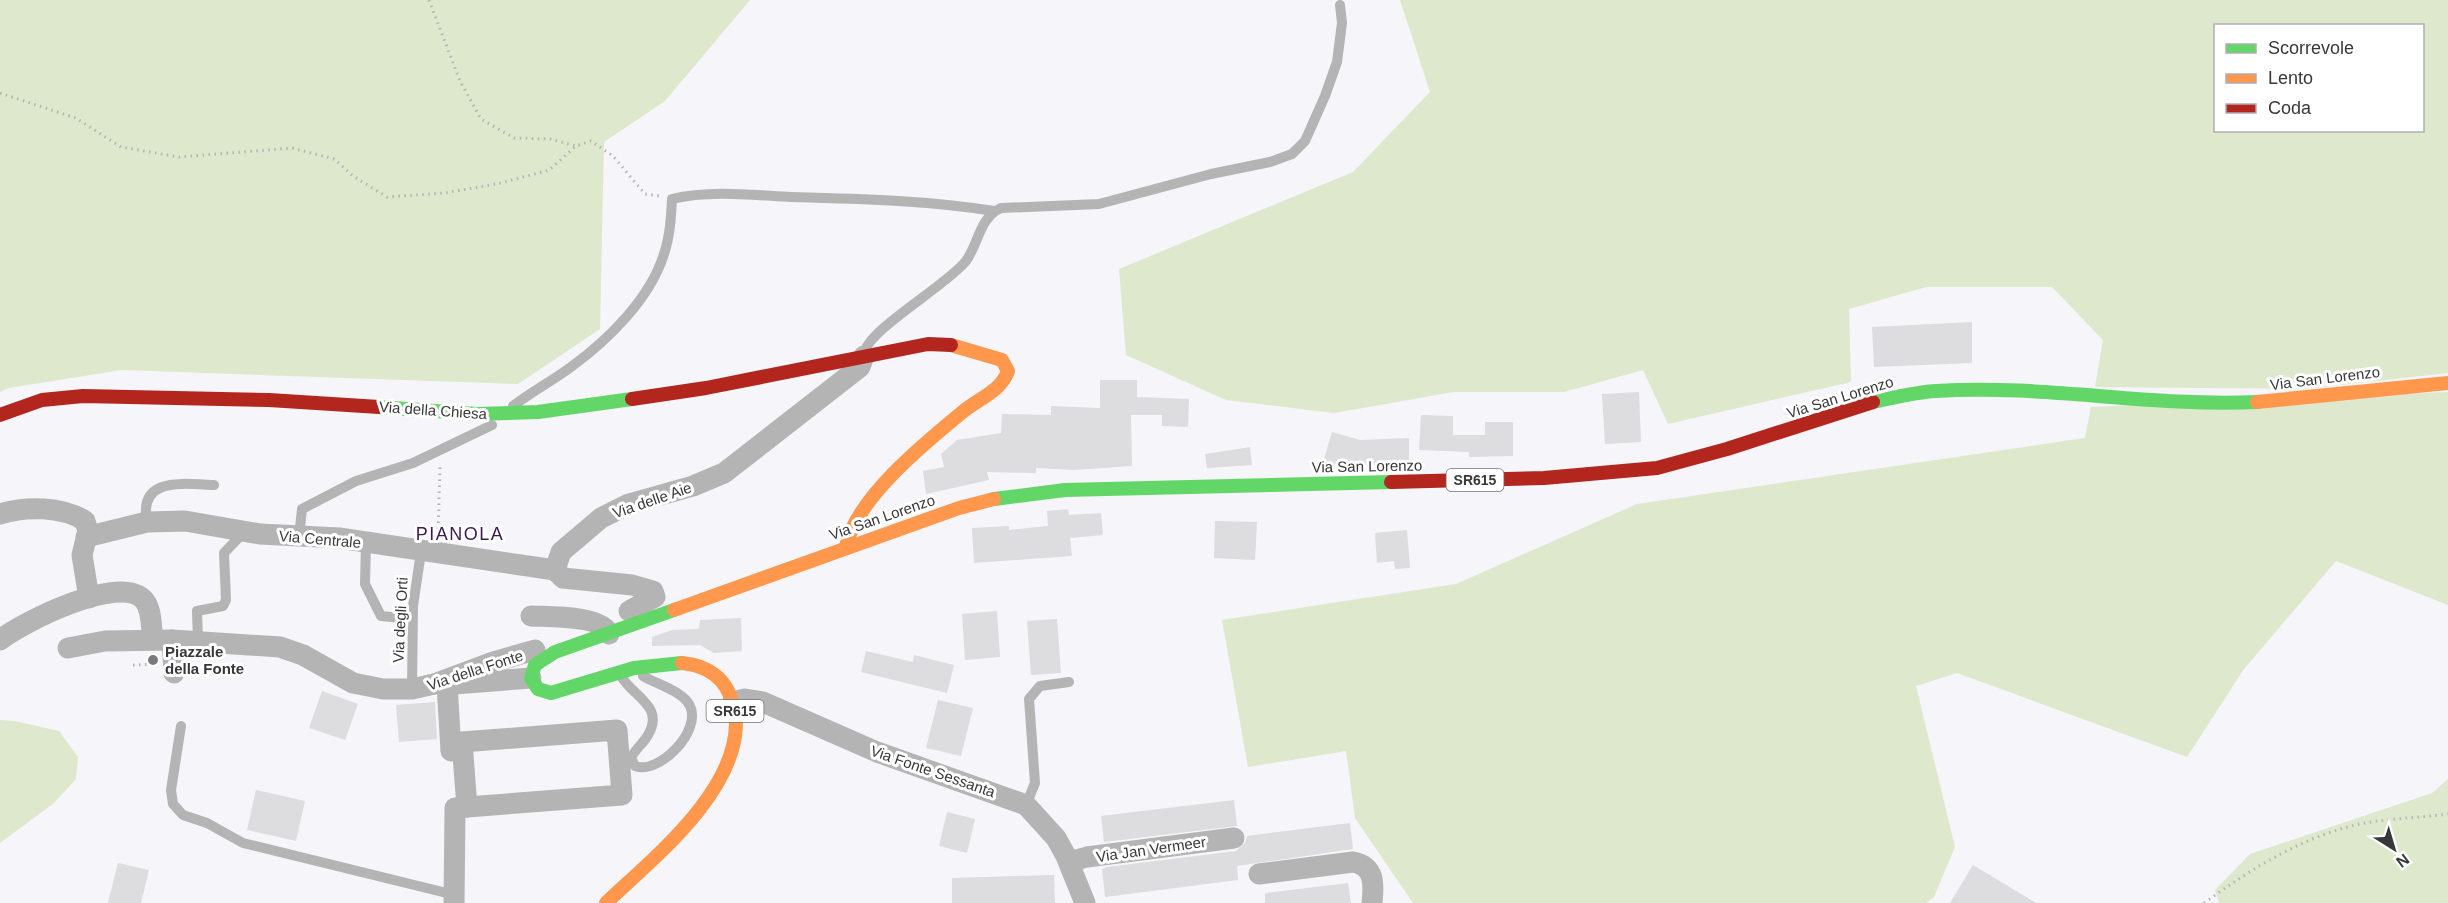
<svg xmlns="http://www.w3.org/2000/svg" width="2448" height="903" viewBox="0 0 2448 903" font-family="Arial,sans-serif">
  <style>
    .green { fill: #dee8cc; fill-rule: evenodd }
    .building { fill: #dddcdf }
    .lines { fill: none; stroke-linecap: round; stroke-linejoin: round }
    .path { stroke: #b5b4b7; stroke-width: 3; stroke-dasharray: 1.5 4.5; stroke-linecap: butt }
    .lane { stroke: #b4b4b4; stroke-width: 10 }
    .street { stroke: #b4b4b4; stroke-width: 21 }
    .fast { stroke: #63d668; stroke-width: 14 }
    .slow { stroke: #ff974d; stroke-width: 14 }
    .jam { stroke: #b3261e; stroke-width: 14 }
    .poi-dot { fill: #7a7a7e; stroke: #fff; stroke-width: 2 }
    .labels { text-anchor: middle; dominant-baseline: central; stroke-width: 6; stroke-linejoin: round; paint-order: stroke }
    .shield { fill: #fff; stroke: #747476; stroke-width: 1.5 }
    .shield-label { font-size: 14px; font-weight: bold; fill: #38383b }
    .street-label { font-size: 15px; fill: #38383b; stroke: #fff }
    .poi-label { font-size: 15px; font-weight: bold; fill: #38383b; stroke: #fff; text-anchor: start }
    .quarter-label { font-size: 18px; letter-spacing: 1.5px; fill: #3c1950; stroke: #fff }
  </style>
  <rect width="100%" height="100%" fill="#f5f5fa"/>
  <g class="green">
    <path d="M0 0H750L665 101 604 142 600 329 518 384 122 370 8 388 0 392Z"/>
    <path d="M1400 0H2448V373L2305 389 2095 387 2103 340 2052 287H1926L1849 309 1851 382 1668 424 1643 370 1564 392H1454L1334 413 1226 400 1126 355 1119 269 1353 172 1430 92ZM2216 26H2422V130H2216Z"/>
    <path d="M2448 392V605L2336 561 2244 669 2187 757 1957 673 1916 686 1955 847 1934 897 1926 903H1413L1355 818 1346 751 1248 767 1222 620 1456 584 1637 504 2085 438 2091 407Z"/>
    <path d="M0 720 15 721 59 731 78 757 76 779 54 803 0 843Z"/>
    <path d="M2448 779V903H2219L2215 890 2250 854 2432 793Z"/>
  </g>
  <g class="building">
    <path d="M1972 322V363L1874 367 1872 327Z"/>
    <path d="M1100 380H1137V397L1189 399 1188 427 1162 426V415H1131L1132 466 1074 470 1036 468V473L987 472 989 480 926 494 923 471 944 467 941 454 957 440 1001 433 1002 414 1051 415V406L1100 408Z"/>
    <path d="M1639 392 1641 442 1605 444 1602 394Z"/>
    <path d="M1421 415 1453 416V435H1485V422H1513V456L1469 457V452L1419 450Z"/>
    <path d="M1332 432 1360 440 1409 438V463L1332 465 1323 462Z"/>
    <path d="M1250 447 1252 465 1207 468 1205 454Z"/>
    <path d="M1068 509 1069 515 1101 513 1103 535 1070 538 1072 556 974 563 972 528 1009 526V530L1048 526 1047 511Z"/>
    <path d="M1215 521 1257 522 1255 560 1214 558Z"/>
    <path d="M1407 530 1410 568 1395 569 1394 561 1377 563 1375 533Z"/>
    <path d="M997 611 1000 657 965 660 962 614Z"/>
    <path d="M741 618 742 651 714 653 700 645 652 646V637L672 630 699 629 700 620Z"/>
    <path d="M1057 619 1061 673 1031 675 1027 621Z"/>
    <path d="M866 651 913 662 914 655 954 665 947 693 861 672Z"/>
    <path d="M322 691 358 704 345 740 309 728Z"/>
    <path d="M938 700 973 708 961 756 926 748Z"/>
    <path d="M435 702 437 739 399 742 396 705Z"/>
    <path d="M256 790 305 801 296 841 247 830Z"/>
    <path d="M1234 800 1237 826 1104 842 1101 816Z"/>
    <path d="M947 812 975 819 967 853 939 846Z"/>
    <path d="M1350 823 1353 849 1237 866 1238 880 1105 897 1102 869 1107 867 1236 851 1245 843 1247 836Z"/>
    <path d="M118 863 149 870 141 903H108Z"/>
    <path d="M1973 865 2036 903H1950Z"/>
    <path d="M1054 875 1055 903H952V878Z"/>
    <path d="M1348 883 1351 903H1265V893Z"/>
  </g>
  <g class="lines">
    <g class="path">
      <path d="M429 0 460 81 481 119 514 138 550 139 576 146"/>
      <path d="M0 93 76 118 121 147 179 157 292 148 334 159 353 176 387 197 445 193 501 183 549 170 576 146 591 141 613 156 645 194 659 196"/>
      <path d="M438 535 440 466"/>
      <path d="M133 665 155 664"/>
      <path d="M2204 903C2253 868 2301 837 2360 824 2389 818 2419 818 2448 814"/>
    </g>
    <g class="lane">
      <path d="M864 354C867 330 946 286 966 261 979 243 979 218 1001 208L1099 204 1211 174 1270 162 1292 154 1305 141 1325 96 1337 62 1342 23 1340 5"/>
      <path d="M513 406C531 392 552 381 571 367 608 340 650 299 664 254 670 236 671 218 672 199 710 190 752 195 791 197 859 199 927 200 994 211"/>
      <path d="M147 522C138 476 184 484 214 485"/>
      <path d="M299 537 302 509 356 481 413 463 492 425"/>
      <path d="M366 543 365 584 381 616 412 619"/>
      <path d="M198 642 197 611 223 606 226 600 224 553 244 532"/>
      <path d="M621 676C633 697 665 706 648 735 643 744 635 749 631 758L635 766C659 775 702 731 690 706 683 691 656 684 643 676"/>
      <path d="M412 689 413 606 421 552"/>
      <path d="M181 726 171 790 173 804 183 815 207 823 243 843 455 895"/>
      <path d="M1026 805 1035 783 1029 699 1040 686 1069 682"/>
    </g>
    <g class="street">
      <path d="M0 514C25 506 62 506 85 521L88 531 82 555 89 598"/>
      <path d="M86 537 147 522 185 521 260 534 339 538 555 570"/>
      <path d="M629 611 655 597 653 591 632 585 563 578 555 570 561 552 601 518 629 504 693 486 724 473 860 367 864 356"/>
      <path d="M531 616C549 617 602 615 609 634"/>
      <path d="M0 640C23 622 120 573 144 600 152 609 151 627 153 639"/>
      <path d="M172 640 280 647 303 655 353 683 383 689H412L434 684 493 662 535 650"/>
      <path d="M68 648 105 641 172 640 174 673"/>
      <path d="M447 684 451 751"/>
      <path d="M454 684 531 678"/>
      <path d="M733 702 745 699 763 702 877 752 1026 805 1056 838 1066 856 1085 903"/>
      <path d="M617 730 622 795 467 807 462 742Z"/>
      <path d="M1069 862 1087 857 1234 838"/>
      <path d="M1259 874 1353 862C1375 866 1374 884 1372 903"/>
      <path d="M454 903 455 808 467 807"/>
    </g>
    <g class="fast">
      <path d="M1873 402C1893 398 1915 392 1936 391 2043 384 2149 407 2257 402"/>
      <path d="M379 407 477 414 538 412 632 399"/>
      <path d="M994 499 1065 490 1391 482"/>
      <path d="M674 610 555 652 535 665 531 678 538 689 551 693 634 668 682 663"/>
    </g>
    <g class="slow">
      <path d="M2257 402 2448 383"/>
      <path d="M846 547C855 499 927 441 965 410 980 398 1001 391 1008 371L1002 360 951 345"/>
      <path d="M674 610 959 508 994 499"/>
      <path d="M606 903C652 859 734 795 736 725 736 718 733 710 732 703 727 678 706 665 682 663"/>
    </g>
    <g class="jam">
      <path d="M632 399 706 388 928 344 951 345"/>
      <path d="M0 415 42 400 83 396 269 400 379 407"/>
      <path d="M1391 482 1544 478 1657 468 1727 449 1873 402"/>
    </g>
  </g>
  <circle class="poi-dot" cx="153" cy="660" r="6"/>
  <g class="labels">
    <g class="shield">
      <rect x="1446.5" y="469" width="57" height="22" rx="4.5"/>
      <rect x="706.5" y="700" width="57" height="22" rx="4.5"/>
    </g>
    <g class="shield-label">
      <text x="1475" y="480">SR615</text>
      <text x="735" y="711">SR615</text>
    </g>
    <g class="street-label">
      <text transform="translate(2325 378) rotate(-7)">Via San Lorenzo</text>
      <text transform="translate(1840 397) rotate(-17)">Via San Lorenzo</text>
      <text transform="translate(433 410) rotate(4)">Via della Chiesa</text>
      <text transform="translate(1367 466) rotate(-1)">Via San Lorenzo</text>
      <text transform="translate(652 500) rotate(-19)">Via delle Aie</text>
      <text transform="translate(882 517) rotate(-19)">Via San Lorenzo</text>
      <text transform="translate(320 539) rotate(5)">Via Centrale</text>
      <text transform="translate(400 620) rotate(-87)">Via degli Orti</text>
      <text transform="translate(475 670) rotate(-18)">Via della Fonte</text>
      <text transform="translate(933 771) rotate(19)">Via Fonte Sessanta</text>
      <text transform="translate(1151 849) rotate(-8)">Via Jan Vermeer</text>
    </g>
    <g class="poi-label">
      <text x="165" y="651">Piazzale<tspan x="165" dy="17">della Fonte</tspan></text>
    </g>
    <g class="quarter-label">
      <text x="460" y="534">PIANOLA</text>
    </g>
  </g>
  <rect x="2214" y="24" width="210" height="108" fill="#ffffff" stroke="#afafb1" stroke-width="1.5"/>
  <rect x="2226" y="44" width="30" height="9" fill="#63d668" stroke="#afafb1" stroke-width="1.5"/>
  <text x="2268" y="54" font-size="18" fill="#38383b">Scorrevole</text>
  <rect x="2226" y="74" width="30" height="9" fill="#ff974d" stroke="#afafb1" stroke-width="1.5"/>
  <text x="2268" y="84" font-size="18" fill="#38383b">Lento</text>
  <rect x="2226" y="104" width="30" height="9" fill="#b3261e" stroke="#afafb1" stroke-width="1.5"/>
  <text x="2268" y="114" font-size="18" fill="#38383b">Coda</text>
  <g transform="translate(2394 849) rotate(143)" stroke="#ffffff" stroke-width="4.5" paint-order="stroke">
  <path d="M0-4.5L10 22L0 15L-10 22Z" fill="#38383b"/>
  <text y="-9" font-size="16" font-weight="bold" text-anchor="middle" fill="#38383b">N</text>
  </g>
</svg>
